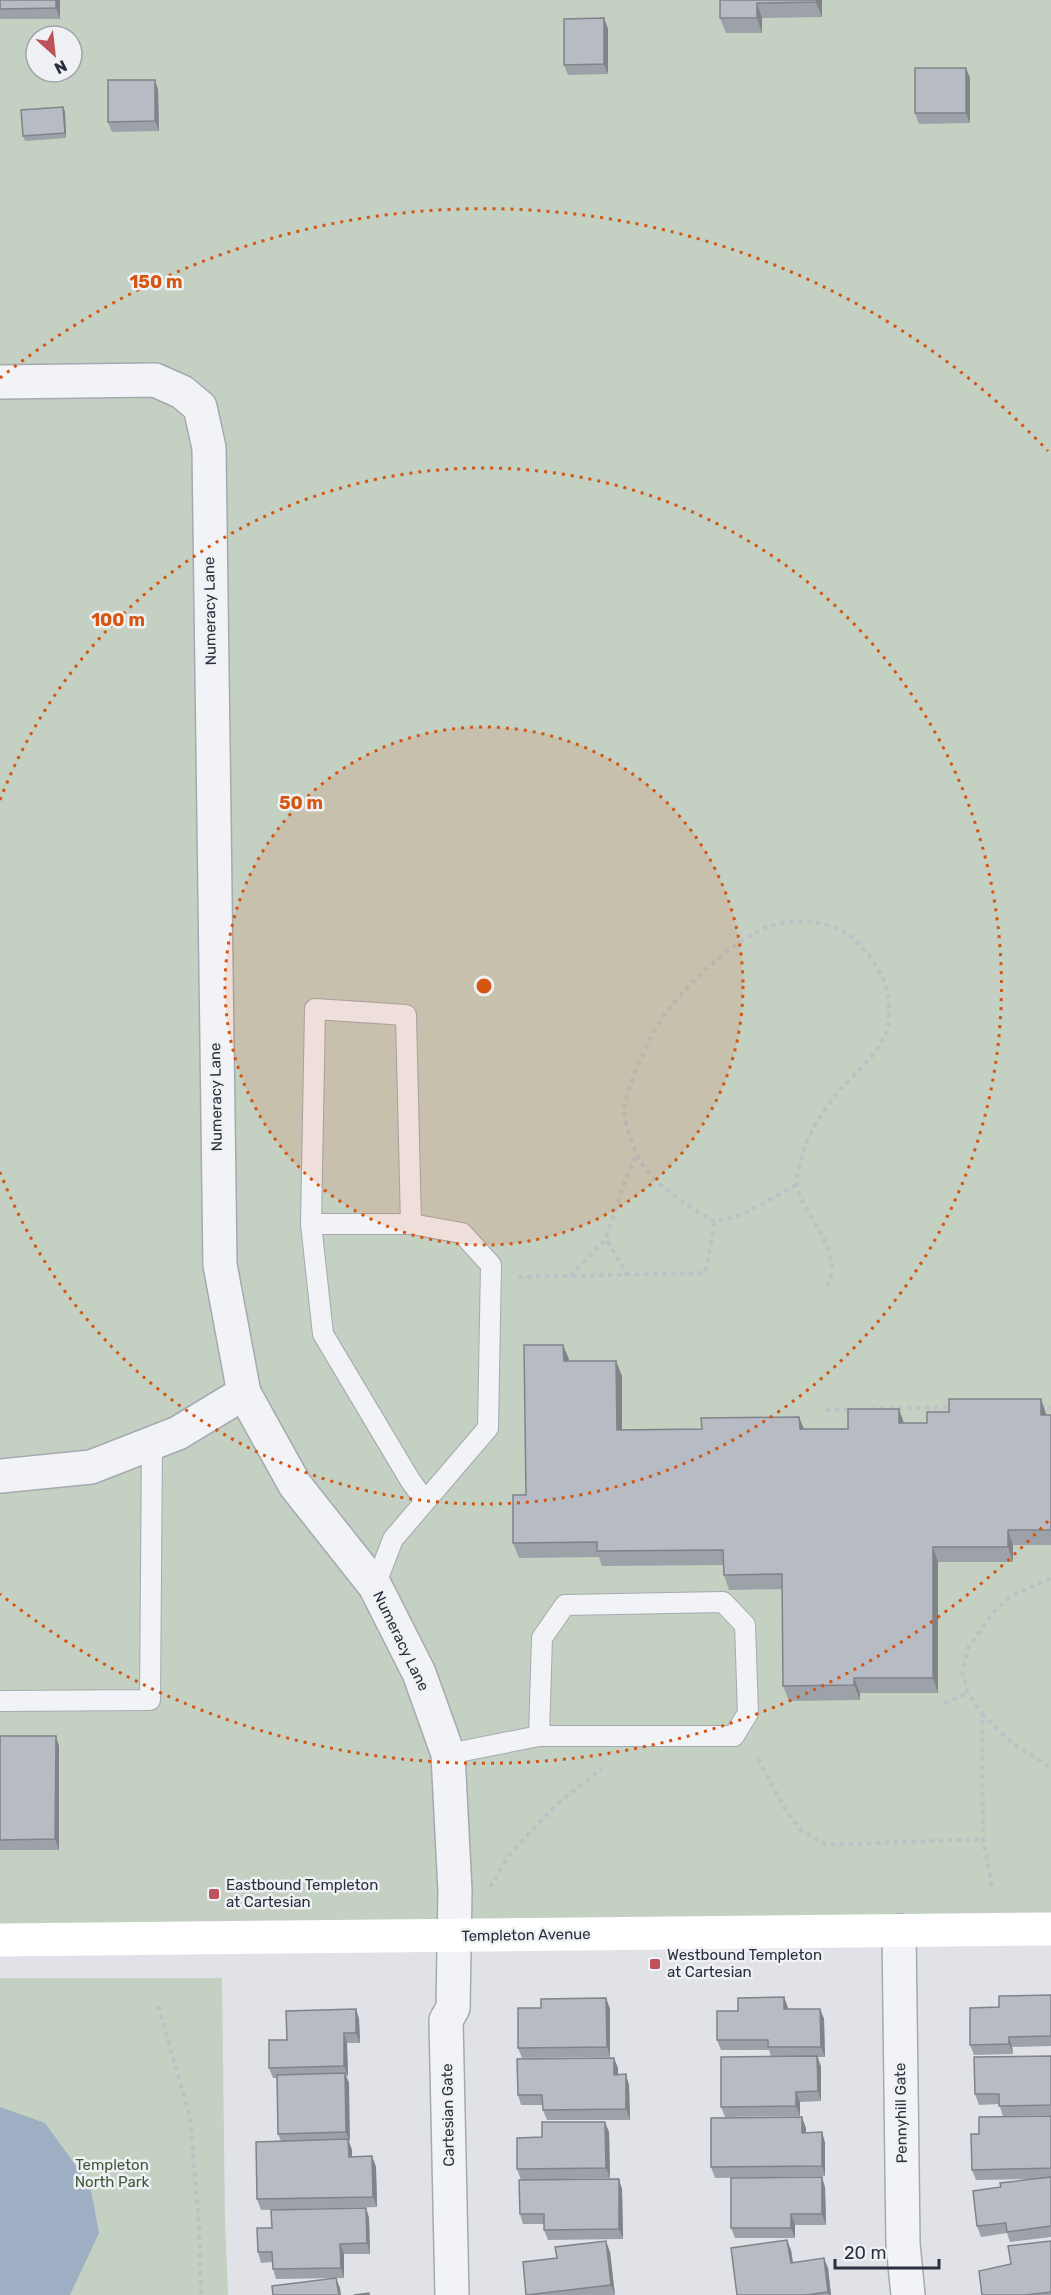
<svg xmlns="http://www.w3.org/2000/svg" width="1051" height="2295" viewBox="0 0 1051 2295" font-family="Rubik,sans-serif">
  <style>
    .green { fill: #c4d0c2; fill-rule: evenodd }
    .water { fill: #9eaec3 }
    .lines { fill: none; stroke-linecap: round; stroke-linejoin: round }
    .lane-casing { stroke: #a6a9b1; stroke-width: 22 }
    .street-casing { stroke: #a6a9b1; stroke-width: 36 }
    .path { stroke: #bec0c6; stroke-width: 4; stroke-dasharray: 4.5 4.5; stroke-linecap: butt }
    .lane { stroke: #f2f3f6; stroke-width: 20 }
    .street { stroke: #f2f3f6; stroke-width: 33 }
    .secondary { stroke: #fff; stroke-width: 33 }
    .wall { fill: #9da1a8 }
    .shaded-wall { fill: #808388 }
    .building { fill: #b7bbc3; stroke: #808388; stroke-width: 1.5 }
    .ring { fill: none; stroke: #d55511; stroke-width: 3; stroke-dasharray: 3 6 }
    .poi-dot { fill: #bf515b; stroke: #eff1f5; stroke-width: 2 }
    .labels { text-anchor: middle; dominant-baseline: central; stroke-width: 5; stroke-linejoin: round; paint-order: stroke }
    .street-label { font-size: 15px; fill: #2a303d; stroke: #eff1f5 }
    .poi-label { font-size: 15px; fill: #2a303d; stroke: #eff1f5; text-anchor: start }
    .park-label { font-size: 15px; fill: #3d5739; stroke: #eff1f5 }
    .centre { fill: #d55511; stroke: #eff1f5; stroke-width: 3 }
    .ring-label { font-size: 18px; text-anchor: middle; font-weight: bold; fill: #d55511; stroke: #eff1f5; stroke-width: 5; stroke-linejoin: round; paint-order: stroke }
  </style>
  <rect width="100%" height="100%" fill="#e0e2e7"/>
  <g class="green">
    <path d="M0 0H1051V1930L0 1941ZM36 36H72V72H36Z"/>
    <path d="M0 1978H222L225 2220 228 2295H0Z"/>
  </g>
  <path class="water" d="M0 2107 45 2123 90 2185 99 2233 70 2295H0Z"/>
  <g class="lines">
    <g class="lane-casing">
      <g id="lane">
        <path d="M311 1224H411"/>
        <path d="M375 1586 393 1539 488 1428 491 1265 462 1233 411 1224 406 1015 315 1009 311 1224 323 1334 410 1480 425 1501"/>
        <path d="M0 1701 150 1700 152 1442"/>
        <path d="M448 1754 539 1736H734L748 1713 745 1625 723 1602 565 1605 542 1638 539 1736"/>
      </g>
    </g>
    <g class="street-casing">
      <g id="street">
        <path d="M0 382 155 380 182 392 200 407 209 448 220 1265 244 1393 295 1485 375 1586 419 1673 448 1754 455 1891 453 2008 446 2020 452 2295"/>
        <path d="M0 1476 91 1467 178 1433 244 1393"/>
        <path d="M899 1931 903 2244 908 2295"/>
      </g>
    </g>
    <g class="path">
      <path d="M796 1185 744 1214 715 1222C687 1205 652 1185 637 1155 633 1147 622 1114 624 1107 629 1084 648 1039 661 1020 681 989 736 937 770 926 801 916 840 921 862 947 881 969 890 986 889 1016 889 1050 853 1072 834 1097 821 1114 808 1135 802 1156 800 1164 795 1179 797 1187 804 1213 833 1242 832 1270 832 1276 829 1282 827 1287"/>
      <path d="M570 1276 606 1239"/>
      <path d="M628 1276 606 1239 623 1186 636 1156"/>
      <path d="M518 1277 705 1273 715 1222"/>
      <path d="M1040 1407 1051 1408"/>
      <path d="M826 1410 954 1407"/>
      <path d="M944 1703 968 1693"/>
      <path d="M982 1714 1012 1743 1051 1768"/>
      <path d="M758 1759 785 1809 801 1830 827 1845 983 1839"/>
      <path d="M992 1886 983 1839 982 1714 968 1693 962 1672 969 1646 993 1613 1011 1596 1051 1578"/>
      <path d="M490 1887 510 1854 556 1805 602 1768"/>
      <path d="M158 2006 190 2117 199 2226 201 2295"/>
    </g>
    <use href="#lane" class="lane"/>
    <use href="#street" class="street"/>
    <path class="secondary" d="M0 1940 1051 1929"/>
  </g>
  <g class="wall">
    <rect x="0" y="0" width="60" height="19"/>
    <path d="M720 0H822V17L762 18V33H726L720 18Z"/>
    <path d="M604 18 608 29V74L568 75 564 65Z"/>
    <path d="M966 68 970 78V123L919 124 915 113Z"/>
    <path d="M155 80 158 90 159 131 112 132 108 122Z"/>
    <path d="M63 107 65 112 66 138 25 141 23 136Z"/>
    <path d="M569 1359V1361L622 1376V1430L702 1429 799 1417 804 1429H848L899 1409 904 1423H927L949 1412 1041 1399 1046 1415H1051V1545H1013V1562H938V1693H860V1700L789 1701 783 1686V1589L729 1590 724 1575 723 1565 602 1566 599 1557 519 1558 513 1543 526 1495Z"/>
    <path d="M0 1736 59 1746V1850H0Z"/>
    <path d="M1051 1995V2046L1012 2047 1013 2054 974 2055 970 2045 999 2007Z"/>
    <path d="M784 1997 788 2009H820L824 2019 825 2057H818L821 2067V2101L800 2102V2116L725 2117 721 2107 771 2057 769 2050H721L717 2040 738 2011Z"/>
    <path d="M606 1998 610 2009V2057L522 2058 518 2048 541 2008Z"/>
    <path d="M356 2009 359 2019 360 2043H347L348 2076H346L349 2083V2142L352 2150V2157L372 2156 376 2167 377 2207 261 2210 257 2199 281 2141 278 2134 277 2078H273L269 2068 287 2040Z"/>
    <path d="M1051 2056V2115L1003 2116 999 2104 979 2105 975 2094Z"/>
    <path d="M618 2068V2075L629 2085 630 2120H547L543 2110V2105H521L518 2095Z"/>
    <path d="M1051 2116V2237L1010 2242 1007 2233 981 2237 977 2226 1001 2187 1033 2179 976 2180 972 2170 979 2134Z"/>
    <path d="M806 2128V2133L822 2132 825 2143V2176L715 2178 711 2167Z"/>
    <path d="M609 2132 610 2178 521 2180 517 2169 542 2137Z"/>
    <path d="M825 2187 826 2225H795V2238H735L731 2228Z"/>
    <path d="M622 2189 623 2239 548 2240 544 2230V2224H523L520 2214Z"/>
    <path d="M366 2208 369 2218 370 2254H344V2278L276 2279 273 2269 272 2262 261 2263 258 2252 272 2228Z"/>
    <path d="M1051 2241V2295H982L1011 2264Z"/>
    <path d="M791 2250 793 2262 828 2268 831 2295H737Z"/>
    <path d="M610 2252 615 2295H526L557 2258Z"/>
  </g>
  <g class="shaded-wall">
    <path d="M56 0H60V19L56 8Z"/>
    <path d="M816 0H822V17L816 2Z"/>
    <path d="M757 3 762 18V33L757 18Z"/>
    <path d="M604 18 608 29V74L604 64Z"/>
    <path d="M966 68 970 78V123L966 113Z"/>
    <path d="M155 80 158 90 159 131 155 121Z"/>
    <path d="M63 107 65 112 66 138 65 133Z"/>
    <path d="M563 1345 569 1359V1376L564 1361Z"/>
    <path d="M616 1361 622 1376V1445L617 1430Z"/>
    <path d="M1041 1399 1046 1414V1430L1041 1415Z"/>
    <path d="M899 1409 904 1424 899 1423Z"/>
    <path d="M799 1417 805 1432 800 1429Z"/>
    <path d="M1008 1530 1013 1545V1562L1008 1547Z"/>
    <path d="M933 1547 938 1562V1693L933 1678Z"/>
    <path d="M854 1678 860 1693V1700L854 1685Z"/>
    <path d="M56 1736 59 1746V1850L55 1839Z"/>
    <path d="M784 1997 788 2008V2019L784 2009Z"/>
    <path d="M606 1998 610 2009V2057L607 2047Z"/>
    <path d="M356 2009 359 2019 360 2043 356 2033Z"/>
    <path d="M820 2009 824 2019 825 2057 821 2047Z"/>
    <path d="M344 2033 347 2043 348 2076 344 2066Z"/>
    <path d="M1009 2037 1012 2047 1013 2054 1009 2044Z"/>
    <path d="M817 2056 821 2067V2101L818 2091Z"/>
    <path d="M614 2058 618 2068V2085L614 2075Z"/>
    <path d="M345 2073 349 2083 350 2142 346 2132Z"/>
    <path d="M626 2074 629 2085 630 2120 626 2109Z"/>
    <path d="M796 2092 800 2102V2116L796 2106Z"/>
    <path d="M802 2117 806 2128V2143L802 2133Z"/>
    <path d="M605 2122 609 2132 610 2178 606 2168Z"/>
    <path d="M822 2132 825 2143V2176L822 2166Z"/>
    <path d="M348 2139 352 2150V2167L349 2157Z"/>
    <path d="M372 2156 376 2167 377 2207 373 2197Z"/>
    <path d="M822 2177 825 2187 826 2225 822 2214Z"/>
    <path d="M619 2179 622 2189 623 2239 619 2229Z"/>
    <path d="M366 2208 369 2218 370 2254 367 2243Z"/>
    <path d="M791 2214 795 2225V2238L791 2228Z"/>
    <path d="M787 2240 791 2250 794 2273 791 2263Z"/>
    <path d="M606 2241 610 2252 615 2295 611 2285Z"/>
    <path d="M340 2244 344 2254V2278L341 2268Z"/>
    <path d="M824 2258 828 2268 831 2295H829L828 2292Z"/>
    <path d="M336 2278 340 2288 341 2295H339Z"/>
  </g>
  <g class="building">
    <path d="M0 0H56V8L0 9Z"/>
    <path d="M720 0H816V2L757 3V18H720Z"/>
    <path d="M604 18V64L564 65V19Z"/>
    <rect x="915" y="68" width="51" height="45"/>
    <path d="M108 80H155V121L108 122Z"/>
    <path d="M63 107 65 133 23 136 21 110Z"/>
    <path d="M524 1345H563L564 1361H616L617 1430 702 1429 701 1418 799 1417 800 1429H848V1409H899V1423H927V1412H949V1399H1041V1415H1051V1530H1008V1547H933V1678H854V1685L783 1686 782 1574 724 1575 723 1550 597 1551V1542L513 1543V1495H526Z"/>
    <path d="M0 1736H56L55 1839 0 1840Z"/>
    <path d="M1051 1995V2036L1009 2037V2044L970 2045V2008L999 2007V1996Z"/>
    <path d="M784 1997V2009H820L821 2047H768V2040H717V2011H738V1998Z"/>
    <path d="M606 1998 607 2047 518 2048V2008H541V1999Z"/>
    <path d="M356 2009V2033H344V2066L269 2068V2040H287L286 2011Z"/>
    <path d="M817 2056 818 2091 796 2092V2106L721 2107V2057Z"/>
    <path d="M1051 2056V2105L999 2106V2094H975L974 2057Z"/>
    <path d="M614 2058V2075L626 2074V2109L543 2110 542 2095H518L517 2059Z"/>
    <path d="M345 2073 346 2132 278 2134 277 2075Z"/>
    <path d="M1051 2116V2168L972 2170 971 2134H979V2117Z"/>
    <path d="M802 2117V2133L822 2132V2166L711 2167V2118Z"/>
    <path d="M542 2122H605L606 2168 517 2169V2138L542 2137Z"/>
    <path d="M348 2139 349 2157 372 2156 373 2197 257 2199 256 2142Z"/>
    <path d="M822 2177V2214H791V2228H731V2178Z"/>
    <path d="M1051 2177V2226L1007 2232 1006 2223 977 2226 973 2191 1001 2187 1000 2183Z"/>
    <path d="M619 2179V2229L544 2230V2214H520L519 2180Z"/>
    <path d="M366 2208 367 2243 340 2244 341 2268 273 2269 272 2252H258L257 2228H272L271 2210Z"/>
    <path d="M787 2240 791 2263 824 2258 828 2292 806 2295H737L731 2248Z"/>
    <path d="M606 2241 611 2285 526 2295 523 2262 557 2258 555 2247Z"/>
    <path d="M1051 2241V2292L1026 2295H982L979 2271 1011 2264 1008 2246Z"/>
    <path d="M336 2278 339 2295H273L272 2286Z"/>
    <path d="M369 2293V2295H354Z"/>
  </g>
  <circle cx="484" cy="986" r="259" fill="#d55511" fill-opacity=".12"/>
  <g class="ring">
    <circle cx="484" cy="986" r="259"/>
    <path d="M0 800A518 518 0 1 1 0 1172"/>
    <path d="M1048 1521A777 777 0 0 1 0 1594M0 378A777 777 0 0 1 1048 451"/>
  </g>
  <g class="poi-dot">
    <rect x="208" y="1888" width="12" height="12" rx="3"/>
    <rect x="649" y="1958" width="12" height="12" rx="3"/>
  </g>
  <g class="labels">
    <g class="street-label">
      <text transform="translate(210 611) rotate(-91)">Numeracy Lane</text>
      <text transform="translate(216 1097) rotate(-91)">Numeracy Lane</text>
      <text transform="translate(401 1641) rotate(64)">Numeracy Lane</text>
      <text transform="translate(526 1935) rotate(-1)">Templeton Avenue</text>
      <text transform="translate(901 2113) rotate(-91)">Pennyhill Gate</text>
      <text transform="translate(448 2115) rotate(-91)">Cartesian Gate</text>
    </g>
    <g class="poi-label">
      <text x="226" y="1885">Eastbound Templeton<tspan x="226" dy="17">at Cartesian</tspan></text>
      <text x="667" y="1955">Westbound Templeton<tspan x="667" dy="17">at Cartesian</tspan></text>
    </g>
    <g class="park-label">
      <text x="112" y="2165">Templeton<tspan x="112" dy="17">North Park</tspan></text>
    </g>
  </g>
  <circle cx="484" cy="986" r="9" class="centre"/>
  <g class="ring-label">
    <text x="156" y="288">150 m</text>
    <text x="118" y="626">100 m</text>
    <text x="301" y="809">50 m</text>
  </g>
  <g transform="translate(54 54) rotate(153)"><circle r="28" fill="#eff1f5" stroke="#a0a4ab" stroke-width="1.5"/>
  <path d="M0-4.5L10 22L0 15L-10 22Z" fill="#bf515b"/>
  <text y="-9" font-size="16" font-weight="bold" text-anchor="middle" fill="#2a303d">N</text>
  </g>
  <path d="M835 2259v9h104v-9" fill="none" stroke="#2a303d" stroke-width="3"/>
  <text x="844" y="2259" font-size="18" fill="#2a303d" stroke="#eff1f5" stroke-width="4.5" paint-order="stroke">20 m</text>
</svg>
